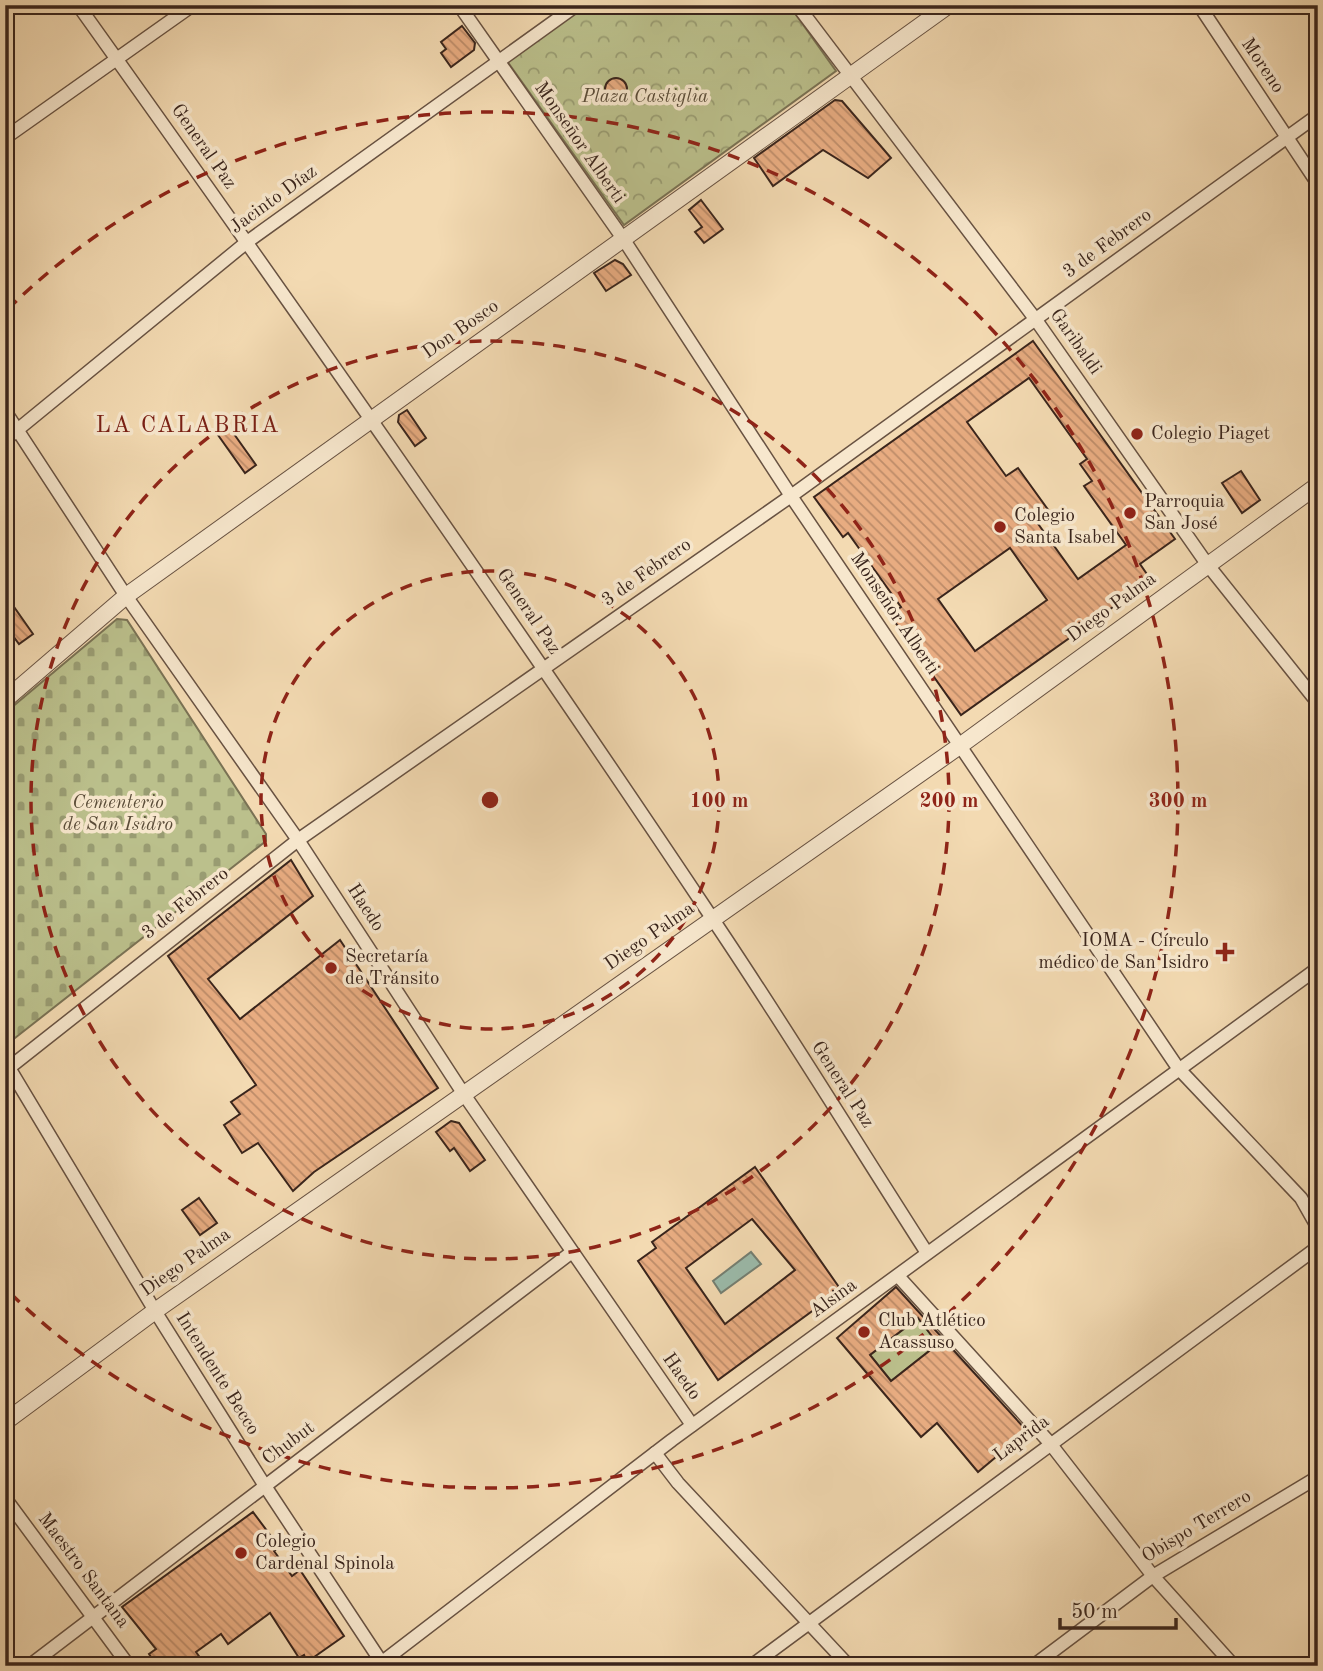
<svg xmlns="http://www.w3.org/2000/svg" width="1323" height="1671" viewBox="0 0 1323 1671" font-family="'Old Standard TT',serif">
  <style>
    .grass { fill: #bbc08c; stroke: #7a7254; stroke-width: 2 }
    .cemetery { fill: url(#cemetery-stones); stroke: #7a7254; stroke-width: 2 }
    .park { fill: url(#park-crowns); stroke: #7a7254; stroke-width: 2 }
    .water { fill: #9bbbab; stroke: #747f72; stroke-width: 2 }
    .building { fill: url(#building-back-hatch); stroke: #3a251c; stroke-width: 2; fill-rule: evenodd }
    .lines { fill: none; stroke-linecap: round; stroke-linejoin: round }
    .minor-casing { stroke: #685242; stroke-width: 15 }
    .tertiary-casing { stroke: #685242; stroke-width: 18 }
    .minor { stroke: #f7e7cd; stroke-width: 12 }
    .tertiary { stroke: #f7e7cd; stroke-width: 16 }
    .ring { fill: none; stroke: #8f2418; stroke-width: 3.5; stroke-dasharray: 12 9 }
    .poi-dot { fill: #8f2418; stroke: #f7e7cd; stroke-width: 2.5 }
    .labels { text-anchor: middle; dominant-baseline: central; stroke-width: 7; stroke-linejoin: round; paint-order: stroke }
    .street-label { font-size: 19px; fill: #3a251c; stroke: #f7e7cd }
    .park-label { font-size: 19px; font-style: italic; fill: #5a4c38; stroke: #f7e7cd }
    .poi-label { font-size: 19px; fill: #3a251c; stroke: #f7e7cd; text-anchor: start }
    .quarter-label { font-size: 23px; letter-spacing: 2px; fill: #7a1f14; stroke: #f7e7cd }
    .centre { fill: #8f2418; stroke: #f7e7cd; stroke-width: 3.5 }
    .ring-label { font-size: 21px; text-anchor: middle; font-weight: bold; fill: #8f2418; stroke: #f7e7cd; stroke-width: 7; stroke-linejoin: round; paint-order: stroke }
  </style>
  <defs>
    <pattern id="cemetery-stones" width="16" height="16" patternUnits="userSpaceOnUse" patternTransform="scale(1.75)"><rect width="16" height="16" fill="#bbc08c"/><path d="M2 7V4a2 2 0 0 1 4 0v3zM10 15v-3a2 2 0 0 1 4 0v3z" fill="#999c72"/></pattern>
    <pattern id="park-crowns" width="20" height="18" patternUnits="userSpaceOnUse" patternTransform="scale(1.75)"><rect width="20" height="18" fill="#bbc08c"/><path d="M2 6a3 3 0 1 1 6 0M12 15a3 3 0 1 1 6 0" fill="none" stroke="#999c72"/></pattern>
    <pattern id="building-back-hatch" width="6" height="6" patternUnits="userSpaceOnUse" patternTransform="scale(1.75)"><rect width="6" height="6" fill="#e8ac81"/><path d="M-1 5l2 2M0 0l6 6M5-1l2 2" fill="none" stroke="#bd8c69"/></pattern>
  </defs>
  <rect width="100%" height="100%" fill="#f3dab2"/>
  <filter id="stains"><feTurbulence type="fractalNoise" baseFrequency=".00286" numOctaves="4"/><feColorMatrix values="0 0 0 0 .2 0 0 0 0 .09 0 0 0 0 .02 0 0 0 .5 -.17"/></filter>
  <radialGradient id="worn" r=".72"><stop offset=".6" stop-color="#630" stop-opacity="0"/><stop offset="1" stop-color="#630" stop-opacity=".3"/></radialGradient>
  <path class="grass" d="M918 1318 938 1344 891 1381 870 1355Z"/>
  <path class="cemetery" d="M117 619 127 620 266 834V841L15 1038 5 1036V713Z"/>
  <path class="park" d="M586 5H789L836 71 624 225 507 61Z"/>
  <path class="water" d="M751 1252 761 1264 721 1293 713 1281Z"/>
  <g class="building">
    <path d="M462 26 475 43 474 50 451 67 441 53 446 49 441 42Z"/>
    <circle cx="616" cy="89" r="11"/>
    <path d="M835 100 842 101 891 158 868 178 823 150 773 186 754 158Z"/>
    <path d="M701 200 723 229 704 243 695 232 702 227 689 210Z"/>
    <path d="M615 260 623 264 631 275 606 291 594 273Z"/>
    <path d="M1033 341 1175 539 1140 564 1151 580 961 715 890 615 901 607 848 533 843 537 814 497ZM1029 378 1087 459 1080 464 1092 481 1084 486 1126 545 1078 579 1036 521 1049 511 1018 468 1006 476 967 422ZM1010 548 1047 600 975 651 938 599Z"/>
    <path d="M407 410 426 438 415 446 398 422 399 415Z"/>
    <path d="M229 427 256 465 245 473 218 435Z"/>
    <path d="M1241 471 1260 500 1242 513 1222 483Z"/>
    <path d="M5 594 33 634 19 644 5 625Z"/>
    <path d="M291 860 313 896 208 979 240 1019 340 940 438 1088 314 1172 293 1191 258 1143 242 1153 224 1125 240 1114 231 1102 256 1085 168 956Z"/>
    <path d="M451 1121 459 1123 485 1160 470 1171 454 1148 450 1151 436 1132Z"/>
    <path d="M755 1167 841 1290 718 1380 638 1261 656 1248 652 1242ZM752 1219 795 1270 725 1324 686 1268Z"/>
    <path d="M199 1198 217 1223 200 1235 182 1210Z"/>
    <path d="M896 1287 1027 1431 978 1472 937 1423 921 1437 837 1338ZM918 1318 938 1344 891 1381 870 1355Z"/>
    <path d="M253 1512 279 1547 274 1551 292 1576 300 1570 344 1636 307 1662 304 1655 299 1658 270 1613 228 1644 221 1634 196 1652 206 1666H157L149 1654 156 1649 122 1607Z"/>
  </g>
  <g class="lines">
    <g class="minor-casing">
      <g id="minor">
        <path d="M78 5C293 306 505 608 710 915 785 1026 855 1141 927 1253"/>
        <path d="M459 5 624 240 791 496 1178 1068 1301 1198 1318 1228"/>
        <path d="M797 5 1036 320 1207 564 1318 703"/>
        <path d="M1199 5 1318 184"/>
        <path d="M5 138 193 5"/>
        <path d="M5 411 126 596 298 840 463 1093 692 1425"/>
        <path d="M5 440 247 242 577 5"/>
        <path d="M5 1061 155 1311 265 1486 384 1666"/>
        <path d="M5 1071 298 840 791 496 1318 115"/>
        <path d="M898 1276 1049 1442 1153 1576 1234 1666"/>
        <path d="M655 1453 678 1483 849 1666"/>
        <path d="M5 1498 129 1666"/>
        <path d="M29 1666 572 1252"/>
        <path d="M377 1666 672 1440 1318 968"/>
        <path d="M751 1666 1318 1247"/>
        <path d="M1033 1666 1153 1576 1318 1477"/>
      </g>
    </g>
    <g class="tertiary-casing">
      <g id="tertiary">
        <path d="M5 700 126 596 949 5"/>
        <path d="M5 1422 155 1311 961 745 1318 485"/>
      </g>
    </g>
    <use href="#minor" class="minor"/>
    <use href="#tertiary" class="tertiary"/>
  </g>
  <g class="ring">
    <circle cx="490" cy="800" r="229"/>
    <circle cx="490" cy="800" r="459"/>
    <path d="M8 309A688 688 0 1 1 8 1291"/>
  </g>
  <g class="poi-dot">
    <circle cx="1137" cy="434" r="7"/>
    <circle cx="1130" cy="513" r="7"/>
    <circle cx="1000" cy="527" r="7"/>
    <path d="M1221.5 941.5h7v7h7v7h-7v7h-7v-7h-7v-7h7z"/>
    <circle cx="331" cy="968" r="7"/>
    <circle cx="864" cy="1332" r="7"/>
    <circle cx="241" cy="1553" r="7"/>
  </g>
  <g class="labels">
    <g class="street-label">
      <text transform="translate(1262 66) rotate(56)">Moreno</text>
      <text transform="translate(579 143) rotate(55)">Monseñor Alberti</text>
      <text transform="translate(203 147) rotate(55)">General Paz</text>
      <text transform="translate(274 200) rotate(-36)">Jacinto Díaz</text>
      <text transform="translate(1108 244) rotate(-36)">3 de Febrero</text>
      <text transform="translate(461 330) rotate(-35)">Don Bosco</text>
      <text transform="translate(1075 342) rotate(55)">Garibaldi</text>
      <text transform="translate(647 573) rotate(-35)">3 de Febrero</text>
      <text transform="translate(1112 608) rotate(-36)">Diego Palma</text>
      <text transform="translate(528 612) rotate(56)">General Paz</text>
      <text transform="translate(894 614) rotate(56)">Monseñor Alberti</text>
      <text transform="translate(186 904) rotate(-38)">3 de Febrero</text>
      <text transform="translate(365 908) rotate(57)">Haedo</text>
      <text transform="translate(650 937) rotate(-35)">Diego Palma</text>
      <text transform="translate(842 1085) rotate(57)">General Paz</text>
      <text transform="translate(186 1263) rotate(-35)">Diego Palma</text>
      <text transform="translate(834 1299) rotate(-36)">Alsina</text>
      <text transform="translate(217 1374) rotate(58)">Intendente Becco</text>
      <text transform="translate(681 1377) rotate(55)">Haedo</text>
      <text transform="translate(1022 1439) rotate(-37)">Laprida</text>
      <text transform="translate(289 1444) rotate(-37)">Chubut</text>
      <text transform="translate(1197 1527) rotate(-31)">Obispo Terrero</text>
      <text transform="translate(83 1571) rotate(53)">Maestro Santana</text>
    </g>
    <g class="park-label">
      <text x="645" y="97">Plaza Castiglia</text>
      <text x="118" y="803">Cementerio<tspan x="118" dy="22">de San Isidro</tspan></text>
    </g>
    <g class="poi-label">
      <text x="1151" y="434">Colegio Piaget</text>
      <text x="1144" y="502">Parroquia<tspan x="1144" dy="22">San José</tspan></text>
      <text x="1014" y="516">Colegio<tspan x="1014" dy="22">Santa Isabel</tspan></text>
      <text x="1209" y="941" text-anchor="end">IOMA - Círculo<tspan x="1209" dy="22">médico de San Isidro</tspan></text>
      <text x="345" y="957">Secretaría<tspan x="345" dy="22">de Tránsito</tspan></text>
      <text x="878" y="1321">Club Atlético<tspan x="878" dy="22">Acassuso</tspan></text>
      <text x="255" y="1542">Colegio<tspan x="255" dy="22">Cardenal Spinola</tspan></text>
    </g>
    <g class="quarter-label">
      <text x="188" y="425">LA CALABRIA</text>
    </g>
  </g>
  <circle cx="490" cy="800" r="10" class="centre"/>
  <g class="ring-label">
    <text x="719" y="807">100 m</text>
    <text x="949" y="807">200 m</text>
    <text x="1178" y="807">300 m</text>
  </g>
  <rect width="1323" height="1671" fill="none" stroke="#f3dab2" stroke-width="28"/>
  <rect x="7" y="7" width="1309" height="1657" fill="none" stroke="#3a251c" stroke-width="3.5"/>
  <rect x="14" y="14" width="1295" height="1643" fill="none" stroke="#3a251c" stroke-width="2"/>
  <path d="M1060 1618v10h116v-10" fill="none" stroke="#3a251c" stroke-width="3.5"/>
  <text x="1071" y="1618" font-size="21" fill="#3a251c" stroke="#f7e7cd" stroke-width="5" paint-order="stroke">50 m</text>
  <rect width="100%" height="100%" filter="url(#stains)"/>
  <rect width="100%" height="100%" fill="url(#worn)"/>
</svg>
